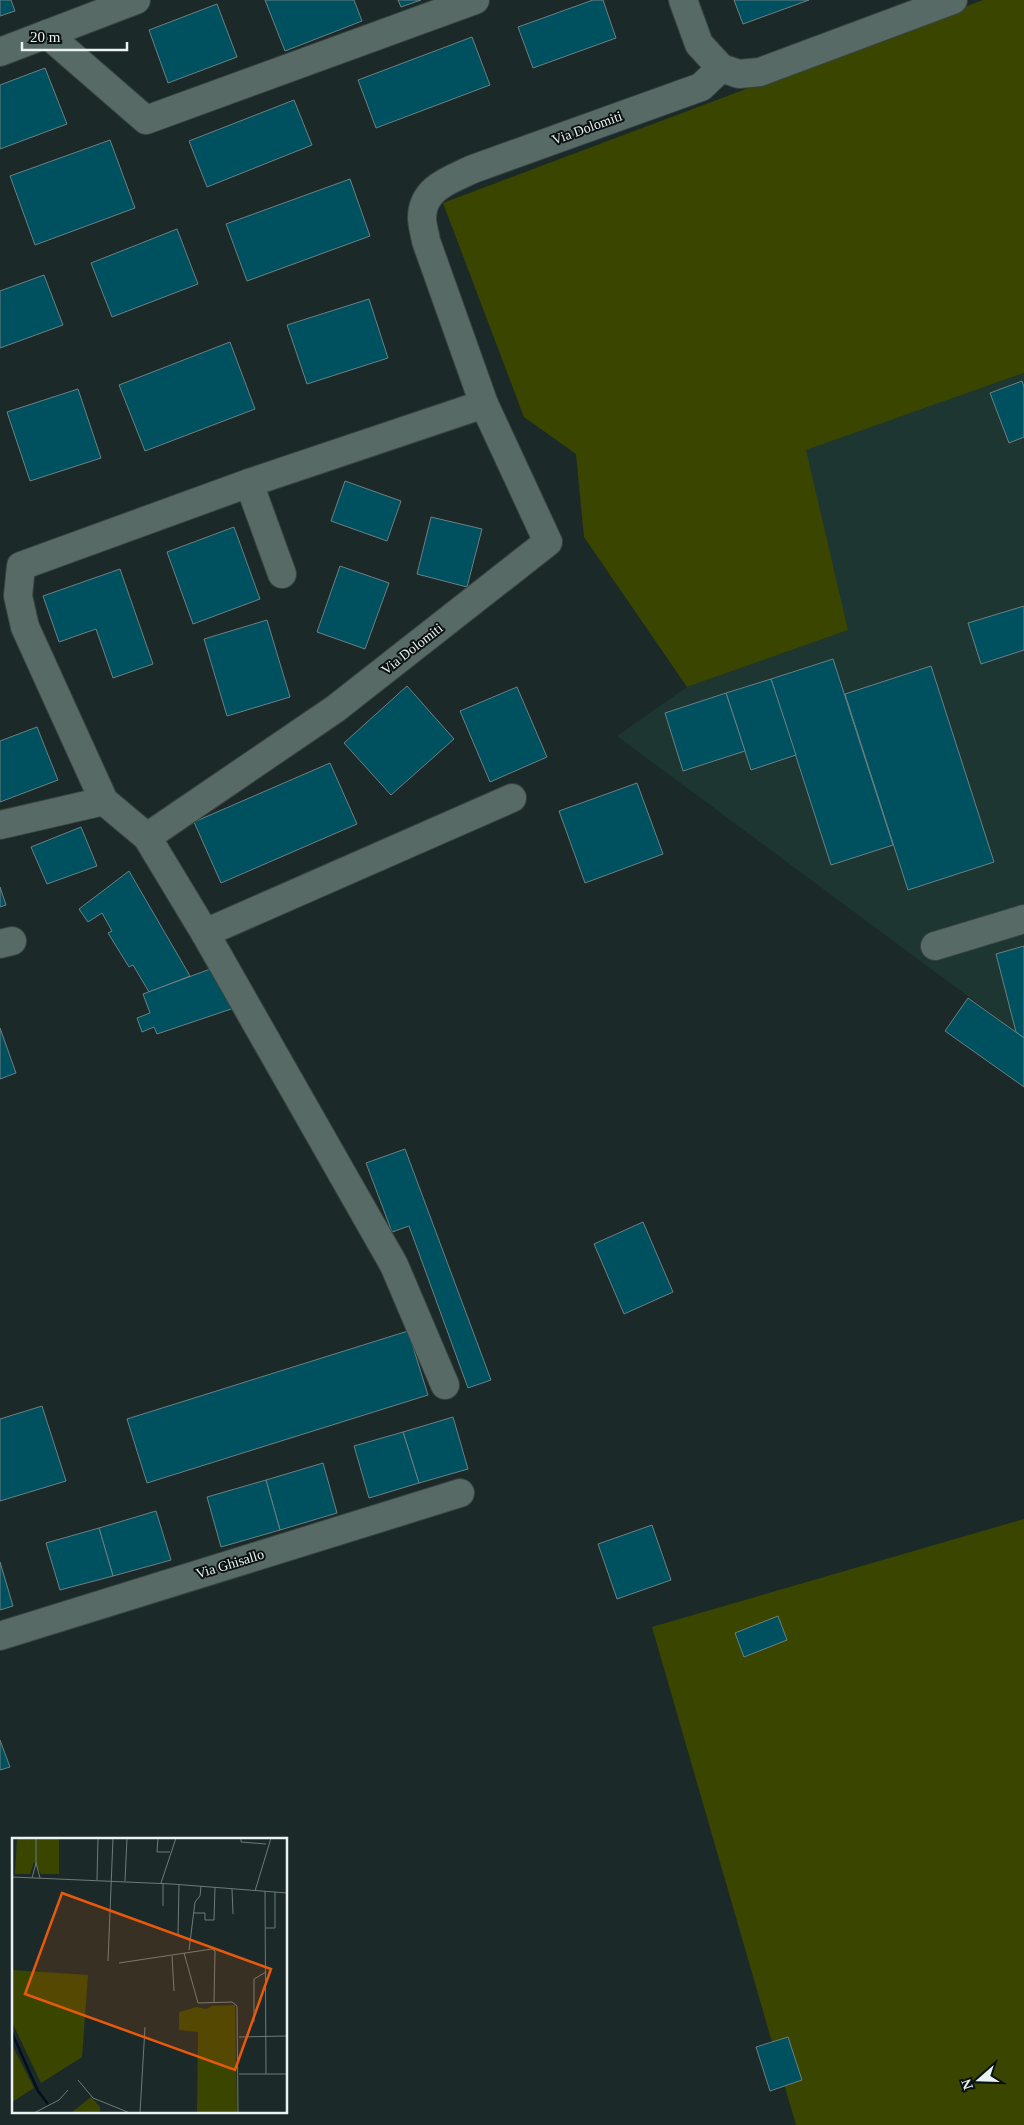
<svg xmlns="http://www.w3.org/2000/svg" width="1024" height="2125" viewBox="0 0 1024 2125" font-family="'Times New Roman',serif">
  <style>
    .built { fill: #1d3632 }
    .green { fill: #3a4600 }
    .building { fill: #00515f; stroke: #6e7f83 }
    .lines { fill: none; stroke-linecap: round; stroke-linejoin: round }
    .minor-casing { stroke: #374442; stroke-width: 30 }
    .minor { stroke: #586a66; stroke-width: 28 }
    .labels { text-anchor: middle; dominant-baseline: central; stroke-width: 4; stroke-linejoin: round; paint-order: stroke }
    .street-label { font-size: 14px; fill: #e9f3f1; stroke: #0a1110 }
    .inset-river { fill: none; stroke: #020f1c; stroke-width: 2.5 }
    .inset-road { fill: none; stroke: #6d7a78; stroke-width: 1 }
    .view { fill: #e8590c; fill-opacity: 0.15; stroke: #e8590c; stroke-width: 2.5 }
    .inset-edge { fill: none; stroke: #e9f3f1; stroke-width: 2.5 }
  </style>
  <rect width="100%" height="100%" fill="#1b2a28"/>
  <path class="built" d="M1024 373V1038L617 736 687 687 848 630 805 450Z"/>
  <g class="green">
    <path d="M983 0H1024V373L806 450 848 630 687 687 584 537 576 454 524 417 443 203Z"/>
    <path d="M1024 1519V2125H796L652 1627Z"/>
  </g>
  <g class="building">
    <path d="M0 0H11L15 11 0 16Z"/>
    <path d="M265 0H354L362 21 285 51Z"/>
    <path d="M398 0H421L401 7Z"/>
    <path d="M593 0H603L616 38 533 68 518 27Z"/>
    <path d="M734 0H809L743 24Z"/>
    <path d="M217 4 237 57 168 83 149 30Z"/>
    <path d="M472 37 490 85 376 128 358 80Z"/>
    <path d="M45 68 67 124 0 149V85Z"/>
    <path d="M294 100 312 145 207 187 189 141Z"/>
    <path d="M110 140 135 208 35 245 10 176Z"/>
    <path d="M350 179 370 236 247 281 226 224Z"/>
    <path d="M177 229 198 284 112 317 91 263Z"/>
    <path d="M44 275 63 325 0 348V291Z"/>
    <path d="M369 299 388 358 307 384 287 325Z"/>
    <path d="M230 342 255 409 145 451 119 385Z"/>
    <path d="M1022 381 1024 387V437L1009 443 990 393Z"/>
    <path d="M78 389 101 458 30 481 7 412Z"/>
    <path d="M345 481 401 501 387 541 331 521Z"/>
    <path d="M431 517 482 529 467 587 417 574Z"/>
    <path d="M234 527 260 599 193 624 167 552Z"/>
    <path d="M340 566 389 583 365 649 317 632Z"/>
    <path d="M120 569 153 664 113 678 96 629 59 642 43 596Z"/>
    <path d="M1024 606V650L981 664 968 623Z"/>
    <path d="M267 620 290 697 227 716 204 639Z"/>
    <path d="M833 659 893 845 831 865 771 679Z"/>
    <path d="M931 666 994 862 908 890 845 694Z"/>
    <path d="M771 679 796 755 751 770 726 693Z"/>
    <path d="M407 686 454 739 391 795 344 743Z"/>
    <path d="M517 687 547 757 490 782 460 711Z"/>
    <path d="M726 693 745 751 683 771 665 713Z"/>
    <path d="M37 727 58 780 0 802V741Z"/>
    <path d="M330 763 357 824 221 883 194 822Z"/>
    <path d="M637 783 663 854 585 883 559 811Z"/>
    <path d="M81 827 97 866 47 884 31 847Z"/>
    <path d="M129 871 190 976 149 992 133 965 129 967 108 933 112 931 102 913 88 922 79 909Z"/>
    <path d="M0 887 6 905 0 907Z"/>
    <path d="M1024 946V1038L1016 1032 996 954Z"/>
    <path d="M221 965 243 1005 157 1034 154 1027 142 1032 137 1018 150 1013 143 994Z"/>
    <path d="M968 998 1024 1038V1087L945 1031Z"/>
    <path d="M0 1028 16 1073 0 1079Z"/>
    <path d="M405 1149 491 1380 468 1388 409 1226 392 1232 366 1163Z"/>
    <path d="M643 1222 673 1292 624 1314 594 1244Z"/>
    <path d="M408 1331 428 1395 147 1483 127 1419Z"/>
    <path d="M42 1406 66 1481 0 1501V1419Z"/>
    <path d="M453 1417 468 1469 419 1483 403 1432Z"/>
    <path d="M403 1432 419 1483 369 1498 354 1446Z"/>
    <path d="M323 1463 337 1513 280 1530 266 1480Z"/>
    <path d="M266 1480 280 1530 221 1547 207 1497Z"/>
    <path d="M156 1511 171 1560 113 1576 99 1528Z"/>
    <path d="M652 1525 671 1580 617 1599 598 1544Z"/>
    <path d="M99 1528 113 1576 60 1590 46 1543Z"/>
    <path d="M0 1562 13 1606 0 1610Z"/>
    <path d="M778 1616 787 1640 744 1657 735 1633Z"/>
    <path d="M0 1740 10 1767 0 1770Z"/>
    <path d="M788 2037 802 2080 770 2091 756 2047Z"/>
  </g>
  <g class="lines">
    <g class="minor-casing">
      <g id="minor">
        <path d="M683 0 699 44 721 68"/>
        <path d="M47 34 146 120 475 0"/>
        <path d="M0 52 136 0"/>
        <path d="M721 68 739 74 760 72 953 0"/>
        <path d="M249 483 282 574"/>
        <path d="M0 825 104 801"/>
        <path d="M147 837 335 709 548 542 484 404 426 241C425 234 422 225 422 218 422 188 450 180 473 169L701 87 721 68"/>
        <path d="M205 933 512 798"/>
        <path d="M0 944 12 941"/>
        <path d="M935 946 1024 919"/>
        <path d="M445 1385 394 1265 205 933 147 837 104 801 25 627 18 596 21 566 249 483 484 404"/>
        <path d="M0 1636 460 1493"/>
      </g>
    </g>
    <use href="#minor" class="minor"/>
  </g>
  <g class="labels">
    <g class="street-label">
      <text transform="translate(587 128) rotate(-20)">Via Dolomiti</text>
      <text transform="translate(412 649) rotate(-38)">Via Dolomiti</text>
      <text transform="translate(230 1564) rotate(-17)">Via Ghisallo</text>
    </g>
  </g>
  <g transform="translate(12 1838)">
    <rect width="275" height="275" fill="#1b2a28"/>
    <path d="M5 0H47V36H29L22 24 18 36H3ZM0 132 76 137 70 219 29 245 0 184ZM223 167 225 275H185L186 194 167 192V174L185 169 194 171 200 168ZM0 207 22 250 0 264ZM79 259 88 269V275H59Z" fill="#3a4600"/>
    <path class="inset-river" d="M0 195 26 253 36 266"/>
    <path class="inset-road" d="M146 0 145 14H158M229 0V4L254 6M24 25V0M0 39 160 46 275 55M20 40 24 25 28 40M85 42 86 0M113 43 115 0M149 45 164 0M151 45V68M220 51 221 76M243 53 259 0M253 53 254 236M181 75H193V82H202L203 49M254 90H263V54M166 98 167 46M177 112 183 64 188 58 189 48M172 115 186 165 220 164 225 168 226 275M160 118 162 153M96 123 101 0M107 125 200 111 203 113 202 164M242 184V141L254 134M227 199 275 198M227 236H275M66 242 81 260 118 275M22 275 47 262 56 252M128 275 133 189"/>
    <path class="view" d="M50 55 259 131 223 232 13 156Z"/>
    <rect width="275" height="275" class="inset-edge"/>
  </g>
  <g transform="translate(979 2080) rotate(250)" stroke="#0a1110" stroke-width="4" paint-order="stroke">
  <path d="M0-4L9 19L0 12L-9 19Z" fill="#e9f3f1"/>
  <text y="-8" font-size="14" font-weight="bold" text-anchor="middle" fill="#e9f3f1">N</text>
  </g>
  <path d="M22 42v8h105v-8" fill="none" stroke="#e9f3f1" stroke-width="2.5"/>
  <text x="30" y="42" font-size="15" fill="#e9f3f1" stroke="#0a1110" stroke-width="4" paint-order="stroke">20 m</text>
</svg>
